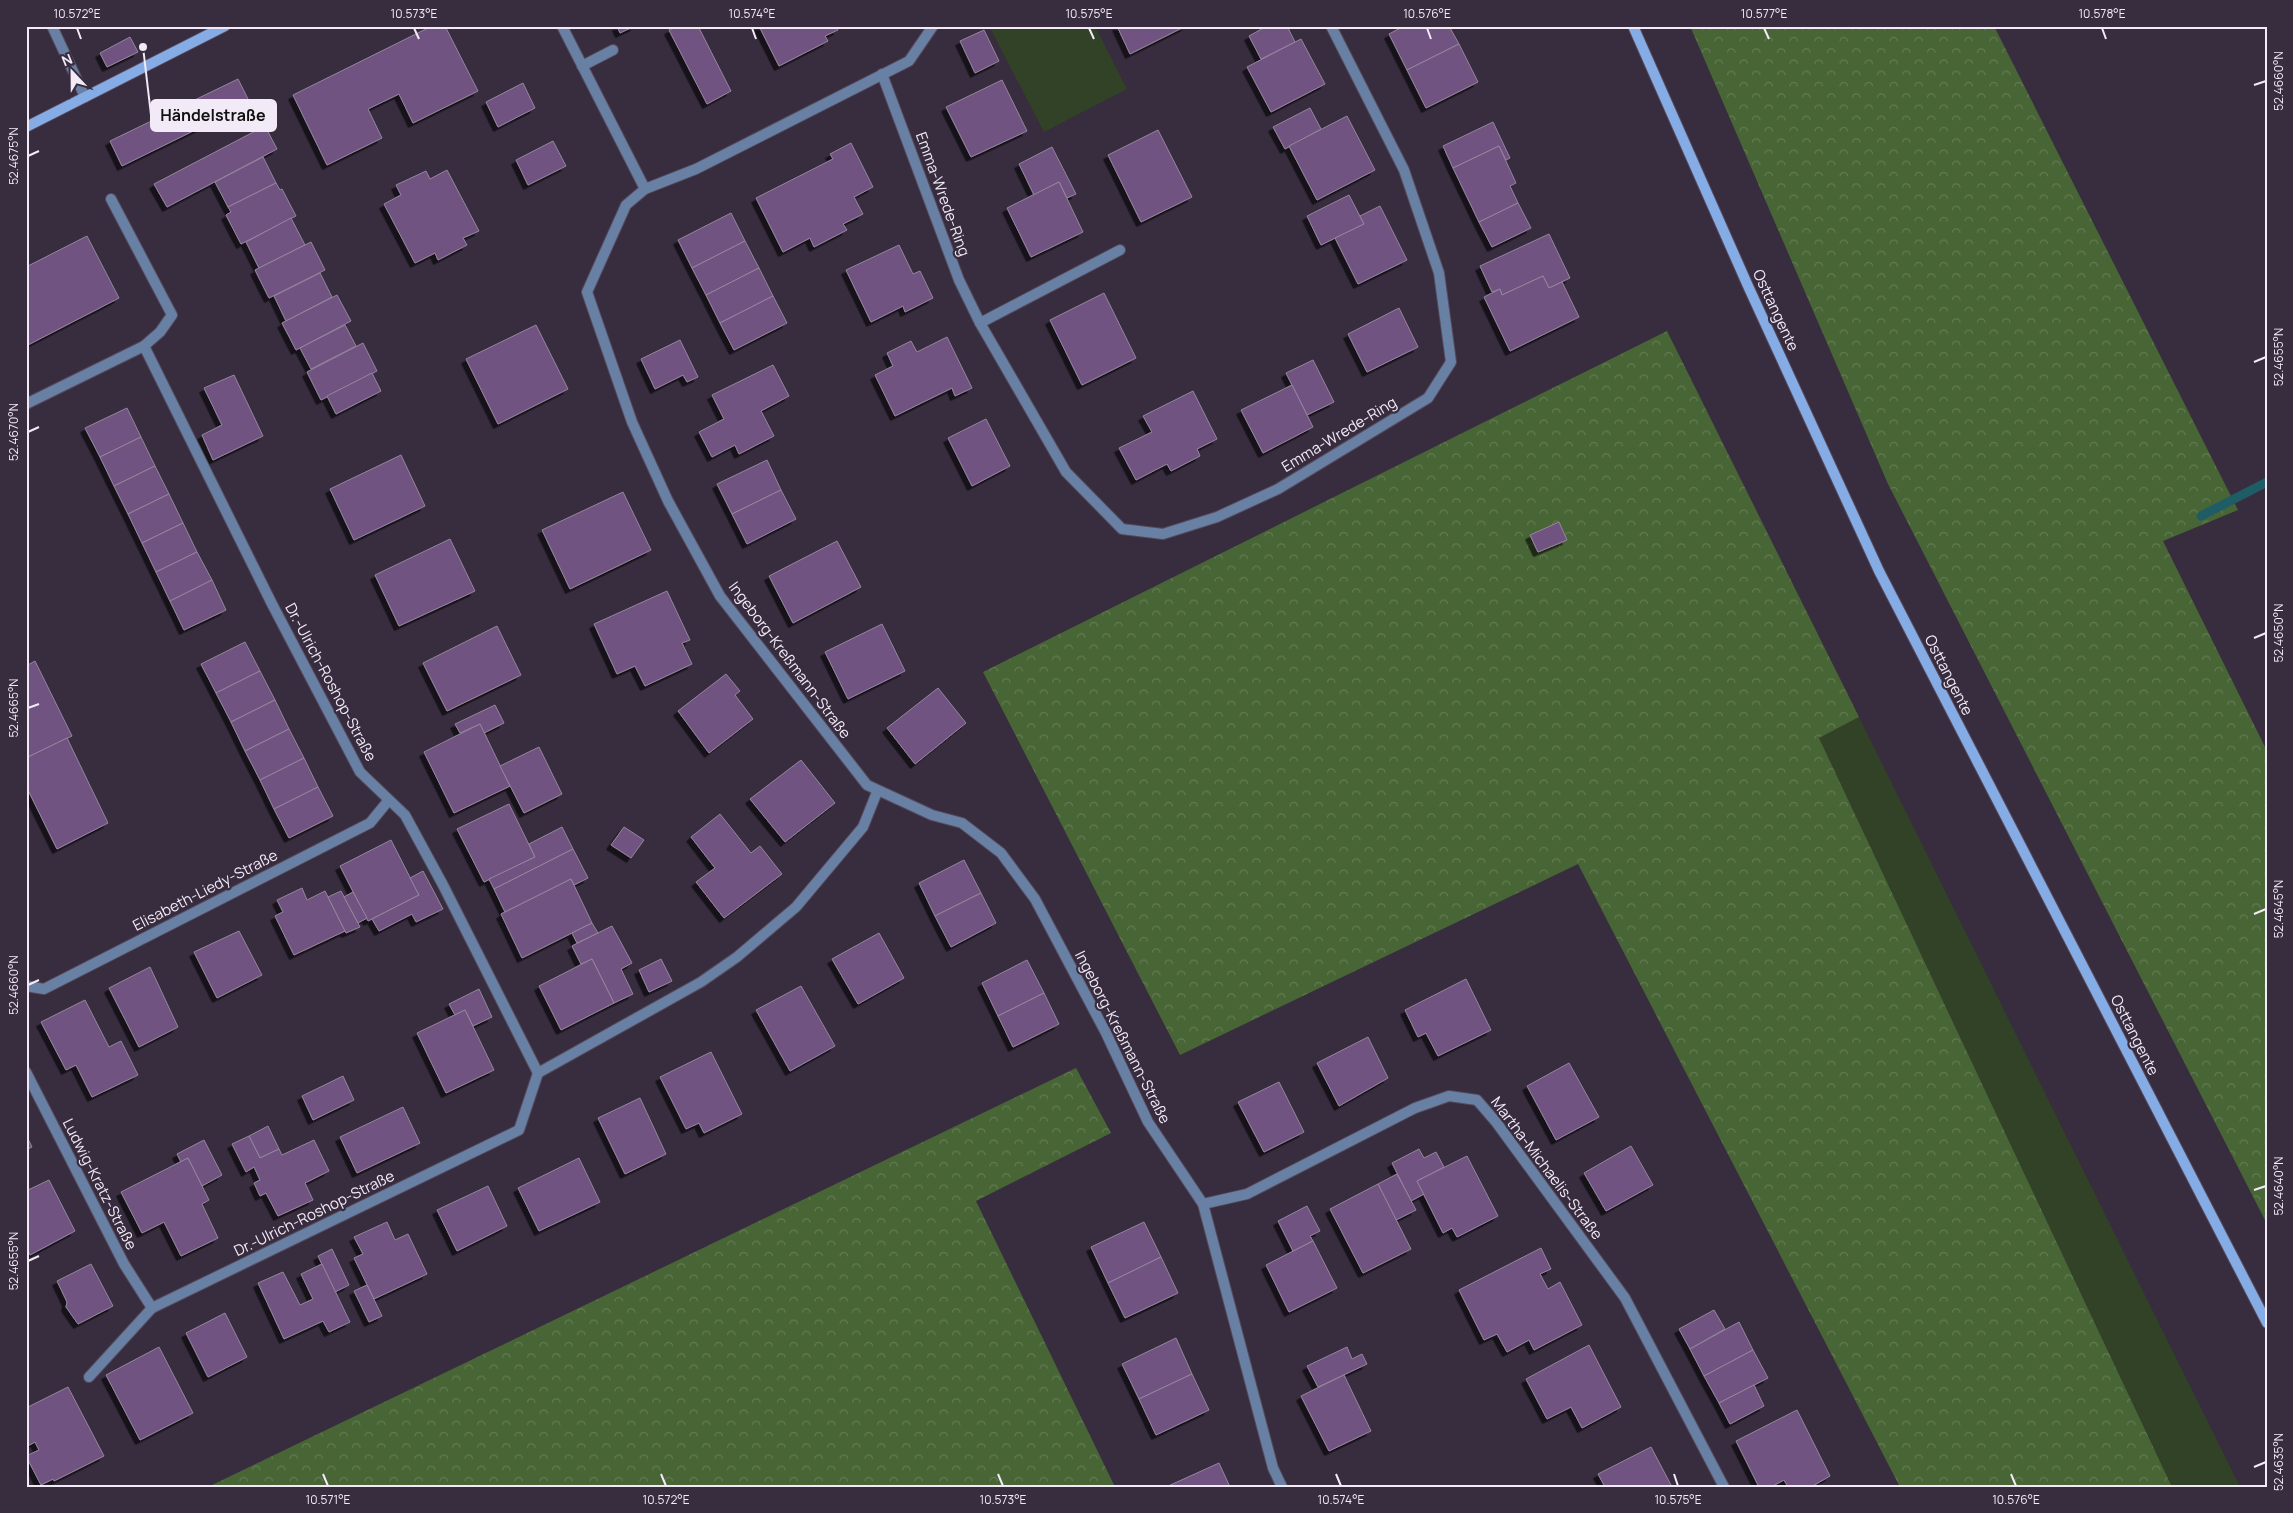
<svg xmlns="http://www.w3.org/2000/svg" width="2293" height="1513" viewBox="0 0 2293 1513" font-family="Manrope,sans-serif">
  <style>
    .grass { fill: #314227 }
    .forest { fill: url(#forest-crowns) }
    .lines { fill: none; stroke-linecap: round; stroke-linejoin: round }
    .stream { stroke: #1f5d66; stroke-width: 9 }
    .building { fill: #705381; stroke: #94869d; filter: url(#shadow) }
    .lane-casing { stroke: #564a5c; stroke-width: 12 }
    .street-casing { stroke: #564a5c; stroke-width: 12 }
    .secondary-casing { stroke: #564a5c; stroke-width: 12 }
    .lane { stroke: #6880a4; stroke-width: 10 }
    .street { stroke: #6880a4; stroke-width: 10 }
    .secondary { stroke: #86ace6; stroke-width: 10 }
    .ticks { fill: none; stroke: #f2eaf6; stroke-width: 2 }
    .labels { text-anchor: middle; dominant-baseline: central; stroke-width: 4.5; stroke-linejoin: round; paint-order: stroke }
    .street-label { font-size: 15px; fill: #f2eaf6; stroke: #382c3f }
    .leader { fill: none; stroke: #f2eaf6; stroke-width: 2 }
    .callout-dot { fill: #f2eaf6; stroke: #382c3f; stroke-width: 2 }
    .callout { fill: #f2eaf6; stroke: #f2eaf6; stroke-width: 2 }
    .callout-label { font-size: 16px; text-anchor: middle; font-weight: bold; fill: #111 }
    .neatline { fill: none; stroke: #f2eaf6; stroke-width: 2 }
    .ticks-label { font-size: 12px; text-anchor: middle; fill: #f2eaf6 }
  </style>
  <defs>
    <pattern id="forest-crowns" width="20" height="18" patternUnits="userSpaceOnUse" patternTransform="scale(1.25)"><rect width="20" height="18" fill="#486535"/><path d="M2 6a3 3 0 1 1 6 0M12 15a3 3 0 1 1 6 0" fill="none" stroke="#637b53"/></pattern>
    <filter id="shadow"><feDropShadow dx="-4.5" dy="4.5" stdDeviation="0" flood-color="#0009"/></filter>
  </defs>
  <rect width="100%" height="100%" fill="#382c3f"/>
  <g class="grass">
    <path d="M989 26H1095L1127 89 1044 132Z"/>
    <path d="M1859 717 2240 1487H2172L1819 738Z"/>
  </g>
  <g class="forest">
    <path d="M1690 26H1994L2238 510 2163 541 2267 751V1224L1888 484Z"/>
    <path d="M1667 331 1859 717 1819 738 2172 1487H1900L1578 864 1180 1055 983 672Z"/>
    <path d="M1076 1068 1111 1133 976 1201 1115 1487H208Z"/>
  </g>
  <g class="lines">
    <path class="stream" d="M2201 516 2267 482"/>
  </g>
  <g class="building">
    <path d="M432 26H445L478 91 413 123 399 94 368 109 382 138 327 165 293 95Z"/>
    <path d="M617 26H635L620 33Z"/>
    <path d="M677 26H698L731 91 707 104 669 30Z"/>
    <path d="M759 26H836L838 30 825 36 828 41 779 66Z"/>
    <path d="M1117 26H1186L1130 54Z"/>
    <path d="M1267 26H1287L1295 42 1261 59 1249 36Z"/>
    <path d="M1404 26H1449L1459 44 1407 70 1389 34Z"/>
    <path d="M984 30 999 61 975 73 960 41Z"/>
    <path d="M130 37 138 52 107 67 100 53Z"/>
    <path d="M1301 39 1325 84 1271 112 1247 67Z"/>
    <path d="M1459 44 1478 82 1426 108 1407 70Z"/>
    <path d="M238 79 250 103 122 166 110 141Z"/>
    <path d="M1002 80 1027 131 971 157 946 107Z"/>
    <path d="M523 83 535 108 498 127 486 102Z"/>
    <path d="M1310 108 1321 129 1285 149 1273 127Z"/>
    <path d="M1347 116 1375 170 1317 200 1289 146Z"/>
    <path d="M1493 122 1510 158 1506 160 1499 146 1453 168 1443 146Z"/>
    <path d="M265 126 277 149 167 207 154 184Z"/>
    <path d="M1158 130 1192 197 1141 222 1108 155Z"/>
    <path d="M553 141 566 166 528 185 516 160Z"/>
    <path d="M851 143 873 187 854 197 863 214 843 224 847 230 814 247 810 238 783 252 756 198 833 159 830 154Z"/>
    <path d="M1499 146 1516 183 1510 186 1518 203 1479 222 1453 168Z"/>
    <path d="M1052 147 1076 194 1067 198 1059 182 1034 195 1019 164Z"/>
    <path d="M263 157 276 183 228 207 215 182Z"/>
    <path d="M447 170 479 231 463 238 467 245 438 260 435 253 415 263 384 204 401 195 396 185 426 171 430 179Z"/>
    <path d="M1059 182 1083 232 1031 257 1007 208Z"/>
    <path d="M276 183 280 190 282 189 296 216 241 244 226 215 231 212 228 207Z"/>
    <path d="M1349 195 1364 224 1321 245 1307 216Z"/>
    <path d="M1518 203 1531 228 1492 247 1479 222Z"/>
    <path d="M1380 206 1407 260 1358 284 1335 238 1364 224 1360 216Z"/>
    <path d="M731 213 745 241 692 268 678 240Z"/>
    <path d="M291 218 305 245 259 268 246 242Z"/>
    <path d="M1549 234 1570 278 1549 288 1543 276 1502 295 1500 289 1492 292 1480 266Z"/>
    <path d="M87 236 119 298 26 346V267Z"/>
    <path d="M745 241 759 268 706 295 692 268Z"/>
    <path d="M311 242 325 270 269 298 255 270Z"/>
    <path d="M899 245 913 274 920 271 933 298 905 312 903 306 871 322 846 270Z"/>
    <path d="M759 268 773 296 720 323 706 295Z"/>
    <path d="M320 273 332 297 286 321 274 296Z"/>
    <path d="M1543 276 1549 288 1562 282 1579 317 1510 351 1484 297 1500 289 1502 295Z"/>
    <path d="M1104 293 1136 358 1082 385 1050 320Z"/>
    <path d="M337 295 351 321 296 350 282 323Z"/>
    <path d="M773 296 787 323 734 350 720 323Z"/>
    <path d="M1399 308 1418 347 1367 372 1348 334Z"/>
    <path d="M345 325 356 346 311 369 300 348Z"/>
    <path d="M536 325 568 389 498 424 466 359Z"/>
    <path d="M947 337 972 388 955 396 952 388 895 416 875 375 893 366 887 353 911 341 917 352Z"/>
    <path d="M680 340 698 377 687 382 683 375 655 389 641 359Z"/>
    <path d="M363 343 377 371 321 400 307 372Z"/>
    <path d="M1313 360 1334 402 1307 415 1286 373Z"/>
    <path d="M773 365 789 396 761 411 774 436 739 454 735 445 712 457 699 432 724 419 712 395Z"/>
    <path d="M372 373 381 391 336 414 327 396Z"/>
    <path d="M234 375 263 436 213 460 202 435 222 425 204 388Z"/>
    <path d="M1292 385 1313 427 1263 453 1241 410Z"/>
    <path d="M1193 391 1217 439 1197 449 1200 456 1171 471 1167 464 1136 480 1119 448 1152 432 1143 416Z"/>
    <path d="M127 408 141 437 100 457 85 428Z"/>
    <path d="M986 419 1010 466 972 486 948 438Z"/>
    <path d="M141 437 155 466 114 486 100 457Z"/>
    <path d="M401 455 425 506 354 540 330 489Z"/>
    <path d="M767 460 781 490 732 514 717 484Z"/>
    <path d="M155 466 169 494 128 514 114 486Z"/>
    <path d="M781 490 796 519 747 544 732 514Z"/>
    <path d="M623 492 651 550 570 589 542 530Z"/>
    <path d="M169 494 183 523 142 543 128 514Z"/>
    <path d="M1559 522 1567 540 1538 552 1530 535Z"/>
    <path d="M183 523 197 552 156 572 142 543Z"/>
    <path d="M450 539 475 591 399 626 375 575Z"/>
    <path d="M837 541 861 587 793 623 769 576Z"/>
    <path d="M197 552 212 580 170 601 156 572Z"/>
    <path d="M212 580 226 610 184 630 170 601Z"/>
    <path d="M667 591 690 640 682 643 692 664 645 686 635 666 617 674 594 624Z"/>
    <path d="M882 624 905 671 848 699 825 652Z"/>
    <path d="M497 626 521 675 447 711 423 663Z"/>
    <path d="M245 642 260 671 216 693 201 664Z"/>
    <path d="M35 661 72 736 26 758V666Z"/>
    <path d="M260 671 275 700 231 722 216 693Z"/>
    <path d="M726 674 740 691 735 695 753 719 709 753 678 711Z"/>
    <path d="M938 688 966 723 915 764 887 728Z"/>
    <path d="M275 700 289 729 245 751 231 722Z"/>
    <path d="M495 705 504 723 484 733 480 724 460 733 455 724Z"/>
    <path d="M480 724 510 786 454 813 424 752Z"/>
    <path d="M289 729 304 758 260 780 245 751Z"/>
    <path d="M67 738 108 823 57 849 26 786V758Z"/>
    <path d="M539 747 562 794 524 813 500 766Z"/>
    <path d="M304 758 318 787 274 809 260 780Z"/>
    <path d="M801 760 835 803 785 842 750 799Z"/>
    <path d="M318 787 333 816 289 838 274 809Z"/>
    <path d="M509 804 535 857 484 882 457 829Z"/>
    <path d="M720 814 751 853 760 846 782 874 724 918 696 882 715 868 691 837Z"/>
    <path d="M562 827 573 849 494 889 489 879 535 857 529 844Z"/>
    <path d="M624 827 644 840 631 858 611 845Z"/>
    <path d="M391 840 419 895 368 921 340 866Z"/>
    <path d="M573 849 588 878 574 885 571 879 505 912 494 889Z"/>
    <path d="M964 860 981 893 935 916 919 883Z"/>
    <path d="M423 871 443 909 416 922 412 914 379 931 372 919 419 895 410 878Z"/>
    <path d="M571 879 592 923 522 958 501 914Z"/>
    <path d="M302 888 307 900 325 891 345 931 294 955 275 916 283 912 277 900Z"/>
    <path d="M341 891 360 927 346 933 328 897Z"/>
    <path d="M353 892 367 918 358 923 344 897Z"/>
    <path d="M981 893 996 923 951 947 935 916Z"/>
    <path d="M592 923 598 933 577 943 572 933Z"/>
    <path d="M612 926 632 963 621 969 633 994 614 1003 592 959 581 964 572 946Z"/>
    <path d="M239 931 262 975 217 998 194 952Z"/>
    <path d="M879 933 904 978 858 1004 832 959Z"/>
    <path d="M592 959 614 1003 561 1030 539 986Z"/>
    <path d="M661 959 672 981 649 992 639 970Z"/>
    <path d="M1027 960 1044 993 998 1016 982 983Z"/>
    <path d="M150 967 178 1027 139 1047 109 988Z"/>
    <path d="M1466 979 1491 1030 1438 1056 1426 1033 1418 1037 1405 1010Z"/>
    <path d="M801 986 835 1046 790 1071 756 1010Z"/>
    <path d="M479 989 492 1017 473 1026 465 1010 455 1015 449 1004Z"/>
    <path d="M1044 993 1059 1024 1013 1047 998 1016Z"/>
    <path d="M85 1000 109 1047 121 1041 138 1075 92 1097 76 1065 66 1070 41 1022Z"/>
    <path d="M465 1010 494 1070 446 1093 417 1033Z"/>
    <path d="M1368 1037 1388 1078 1339 1106 1317 1063Z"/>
    <path d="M711 1052 742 1114 704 1133 699 1123 686 1129 660 1077Z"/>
    <path d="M1569 1063 1599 1117 1556 1140 1527 1086Z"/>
    <path d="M343 1076 354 1100 313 1120 302 1096Z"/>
    <path d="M1279 1082 1304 1132 1264 1152 1238 1102Z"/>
    <path d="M640 1098 666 1154 625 1174 598 1118Z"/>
    <path d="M403 1107 420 1143 357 1173 340 1137Z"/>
    <path d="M268 1126 279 1149 260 1158 249 1136Z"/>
    <path d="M26 1135 32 1147 26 1150Z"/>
    <path d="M249 1136 260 1158 279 1149 282 1155 314 1140 329 1171 305 1183 313 1200 278 1216 266 1193 260 1196 254 1183 260 1180 254 1167 246 1172 232 1144Z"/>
    <path d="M204 1140 222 1175 202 1186 188 1158 181 1162 177 1154Z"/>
    <path d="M1631 1146 1653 1185 1606 1211 1584 1173Z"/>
    <path d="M1419 1149 1424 1158 1436 1152 1444 1167 1417 1181 1424 1194 1411 1201 1392 1163Z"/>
    <path d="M1467 1156 1498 1216 1457 1237 1452 1228 1443 1233 1417 1181Z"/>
    <path d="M188 1158 209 1200 202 1204 218 1238 181 1256 164 1222 142 1233 121 1192Z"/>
    <path d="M579 1158 600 1202 539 1231 518 1188Z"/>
    <path d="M1397 1174 1416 1210 1396 1220 1378 1184Z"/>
    <path d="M49 1180 75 1231 30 1255 26 1247V1191Z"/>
    <path d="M1378 1184 1411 1249 1363 1273 1330 1209Z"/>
    <path d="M488 1186 507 1226 457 1251 437 1210Z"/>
    <path d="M1307 1206 1320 1231 1310 1236 1313 1241 1293 1251 1278 1221Z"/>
    <path d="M387 1222 395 1240 408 1234 427 1274 374 1299 354 1258 363 1254 354 1237Z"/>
    <path d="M1144 1222 1161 1257 1108 1283 1091 1247Z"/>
    <path d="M1313 1241 1337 1288 1289 1312 1266 1265Z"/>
    <path d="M1541 1248 1551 1269 1540 1274 1548 1289 1560 1282 1582 1325 1534 1350 1529 1340 1507 1352 1497 1334 1484 1340 1459 1290Z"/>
    <path d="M332 1249 349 1285 335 1292 318 1256Z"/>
    <path d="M1161 1257 1178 1293 1125 1318 1108 1283Z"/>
    <path d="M91 1264 113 1306 78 1324 66 1307 67 1302 57 1281Z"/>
    <path d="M322 1264 350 1322 329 1332 323 1321 284 1339 258 1283 283 1272 300 1305 313 1299 301 1274Z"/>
    <path d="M367 1285 382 1316 369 1322 354 1291Z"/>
    <path d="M1714 1310 1725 1329 1690 1349 1679 1329Z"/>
    <path d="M225 1313 247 1357 208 1377 186 1333Z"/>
    <path d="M1739 1322 1753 1350 1704 1376 1690 1349Z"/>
    <path d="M1176 1338 1192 1374 1139 1399 1122 1364Z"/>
    <path d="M1589 1345 1621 1407 1582 1428 1571 1407 1547 1419 1526 1379Z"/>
    <path d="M159 1347 193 1413 140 1440 106 1375Z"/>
    <path d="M1347 1347 1352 1359 1362 1354 1367 1364 1318 1387 1307 1366Z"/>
    <path d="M1753 1350 1768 1378 1719 1403 1704 1376Z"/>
    <path d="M1192 1374 1209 1410 1156 1435 1139 1399Z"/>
    <path d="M1344 1375 1371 1431 1329 1451 1301 1396Z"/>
    <path d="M1754 1385 1764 1406 1730 1424 1719 1403Z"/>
    <path d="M68 1387 104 1456 54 1481 53 1479 41 1485 26 1456 39 1450 35 1442 26 1447V1408Z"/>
    <path d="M1797 1410 1830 1476 1811 1487H1788L1784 1480 1771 1487H1759L1736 1441Z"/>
    <path d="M1651 1447 1671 1485 1667 1487H1605L1598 1474Z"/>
    <path d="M1219 1463 1230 1487H1166Z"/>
  </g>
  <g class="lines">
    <g class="lane-casing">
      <g id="lane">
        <path d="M52 26 85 97"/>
        <path d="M582 66 613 50"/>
      </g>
    </g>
    <g class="street-casing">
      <g id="street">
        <path d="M562 26 645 189 626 205 587 292 632 422 668 501 720 596 867 785 932 815 962 823 1001 853 1035 899 1106 1033 1148 1122 1203 1204 1273 1468 1282 1487"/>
        <path d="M882 74 959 280 980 323 1066 472 1122 529 1163 534 1217 517 1278 489 1428 398 1451 362 1439 273 1404 170 1331 26"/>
        <path d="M645 189 696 169 909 61 933 26"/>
        <path d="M980 323 1120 250"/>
        <path d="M144 346 272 604 360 772 405 815 443 885 538 1073"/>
        <path d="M26 404 144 346 160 332 172 315 111 199"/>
        <path d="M26 986 44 989 370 823 388 801"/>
        <path d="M26 1072 124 1264 152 1308"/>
        <path d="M1203 1204 1247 1194 1415 1108 1449 1096 1477 1100 1496 1122 1625 1298 1724 1487"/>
        <path d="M89 1377 152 1308 519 1130 538 1073 701 982 737 957 796 907 863 827 877 792"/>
      </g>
    </g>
    <g class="secondary-casing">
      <g id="secondary">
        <path d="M1633 26 1748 286 1879 571 2267 1323"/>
        <path d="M26 127 225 26"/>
      </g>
    </g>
    <use href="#lane" class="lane"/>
    <use href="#street" class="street"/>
    <use href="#secondary" class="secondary"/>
  </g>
  <path class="ticks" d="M77 28 81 39M414 28 419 39M752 28 756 39M1089 28 1094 39M1427 28 1431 39M1764 28 1769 39M2102 28 2106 39M2254 85 2266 81M28 156 39 151M2254 362 2266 357M28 432 39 427M2254 638 2266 633M28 708 39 704M2254 914 2266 909M28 985 39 980M2254 1190 2266 1186M28 1261 39 1256M2254 1467 2266 1462M323 1474 328 1486M661 1474 666 1486M998 1474 1003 1486M1336 1474 1341 1486M1674 1474 1678 1486M2011 1474 2016 1486"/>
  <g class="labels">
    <g class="street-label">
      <text transform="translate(943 194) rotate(70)">Emma-Wrede-Ring</text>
      <text transform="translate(1776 310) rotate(65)">Osttangente</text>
      <text transform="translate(1339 434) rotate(-31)">Emma-Wrede-Ring</text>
      <text transform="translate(790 660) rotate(53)">Ingeborg-Kreßmann-Straße</text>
      <text transform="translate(1949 675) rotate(63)">Osttangente</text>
      <text transform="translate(331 682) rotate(62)">Dr.-Ulrich-Roshop-Straße</text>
      <text transform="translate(205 890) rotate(-27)">Elisabeth-Liedy-Straße</text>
      <text transform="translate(2135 1035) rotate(63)">Osttangente</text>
      <text transform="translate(1123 1037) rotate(63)">Ingeborg-Kreßmann-Straße</text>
      <text transform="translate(1547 1168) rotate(53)">Martha-Michaelis-Straße</text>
      <text transform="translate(100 1184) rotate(63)">Ludwig-Kratz-Straße</text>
      <text transform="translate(314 1213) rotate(-26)">Dr.-Ulrich-Roshop-Straße</text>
    </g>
  </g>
  <path class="leader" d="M143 47L151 115"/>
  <circle class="callout-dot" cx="143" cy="47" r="5"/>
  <rect class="callout" x="151" y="100" width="125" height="31" rx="5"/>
  <g class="callout-label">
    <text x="213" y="121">Händelstraße</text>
  </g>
  <rect width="2293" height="1513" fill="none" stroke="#382c3f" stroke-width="55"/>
  <g transform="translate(72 72) rotate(338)" stroke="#382c3f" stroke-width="4" paint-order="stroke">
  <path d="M0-4L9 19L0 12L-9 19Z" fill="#f2eaf6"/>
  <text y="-8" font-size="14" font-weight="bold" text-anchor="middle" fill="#f2eaf6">N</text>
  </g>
  <rect x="28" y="28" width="2238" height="1458" class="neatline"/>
  <g class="ticks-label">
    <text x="77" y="18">10.572°E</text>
    <text x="414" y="18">10.573°E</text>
    <text x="752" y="18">10.574°E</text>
    <text x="1089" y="18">10.575°E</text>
    <text x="1427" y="18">10.576°E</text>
    <text x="1764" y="18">10.577°E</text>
    <text x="2102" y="18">10.578°E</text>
    <text transform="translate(2279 81) rotate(-90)" y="4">52.4660°N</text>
    <text transform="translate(14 156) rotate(-90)" y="4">52.4675°N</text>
    <text transform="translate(2279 357) rotate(-90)" y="4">52.4655°N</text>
    <text transform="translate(14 432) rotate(-90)" y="4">52.4670°N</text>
    <text transform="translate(2279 633) rotate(-90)" y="4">52.4650°N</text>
    <text transform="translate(14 708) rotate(-90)" y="4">52.4665°N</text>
    <text transform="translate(2279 909) rotate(-90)" y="4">52.4645°N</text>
    <text transform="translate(14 985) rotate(-90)" y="4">52.4660°N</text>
    <text transform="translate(2279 1186) rotate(-90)" y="4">52.4640°N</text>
    <text transform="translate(14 1261) rotate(-90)" y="4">52.4655°N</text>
    <text transform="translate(2279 1462) rotate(-90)" y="4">52.4635°N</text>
    <text x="328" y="1504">10.571°E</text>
    <text x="666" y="1504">10.572°E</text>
    <text x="1003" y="1504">10.573°E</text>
    <text x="1341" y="1504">10.574°E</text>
    <text x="1678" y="1504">10.575°E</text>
    <text x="2016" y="1504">10.576°E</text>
  </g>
</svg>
